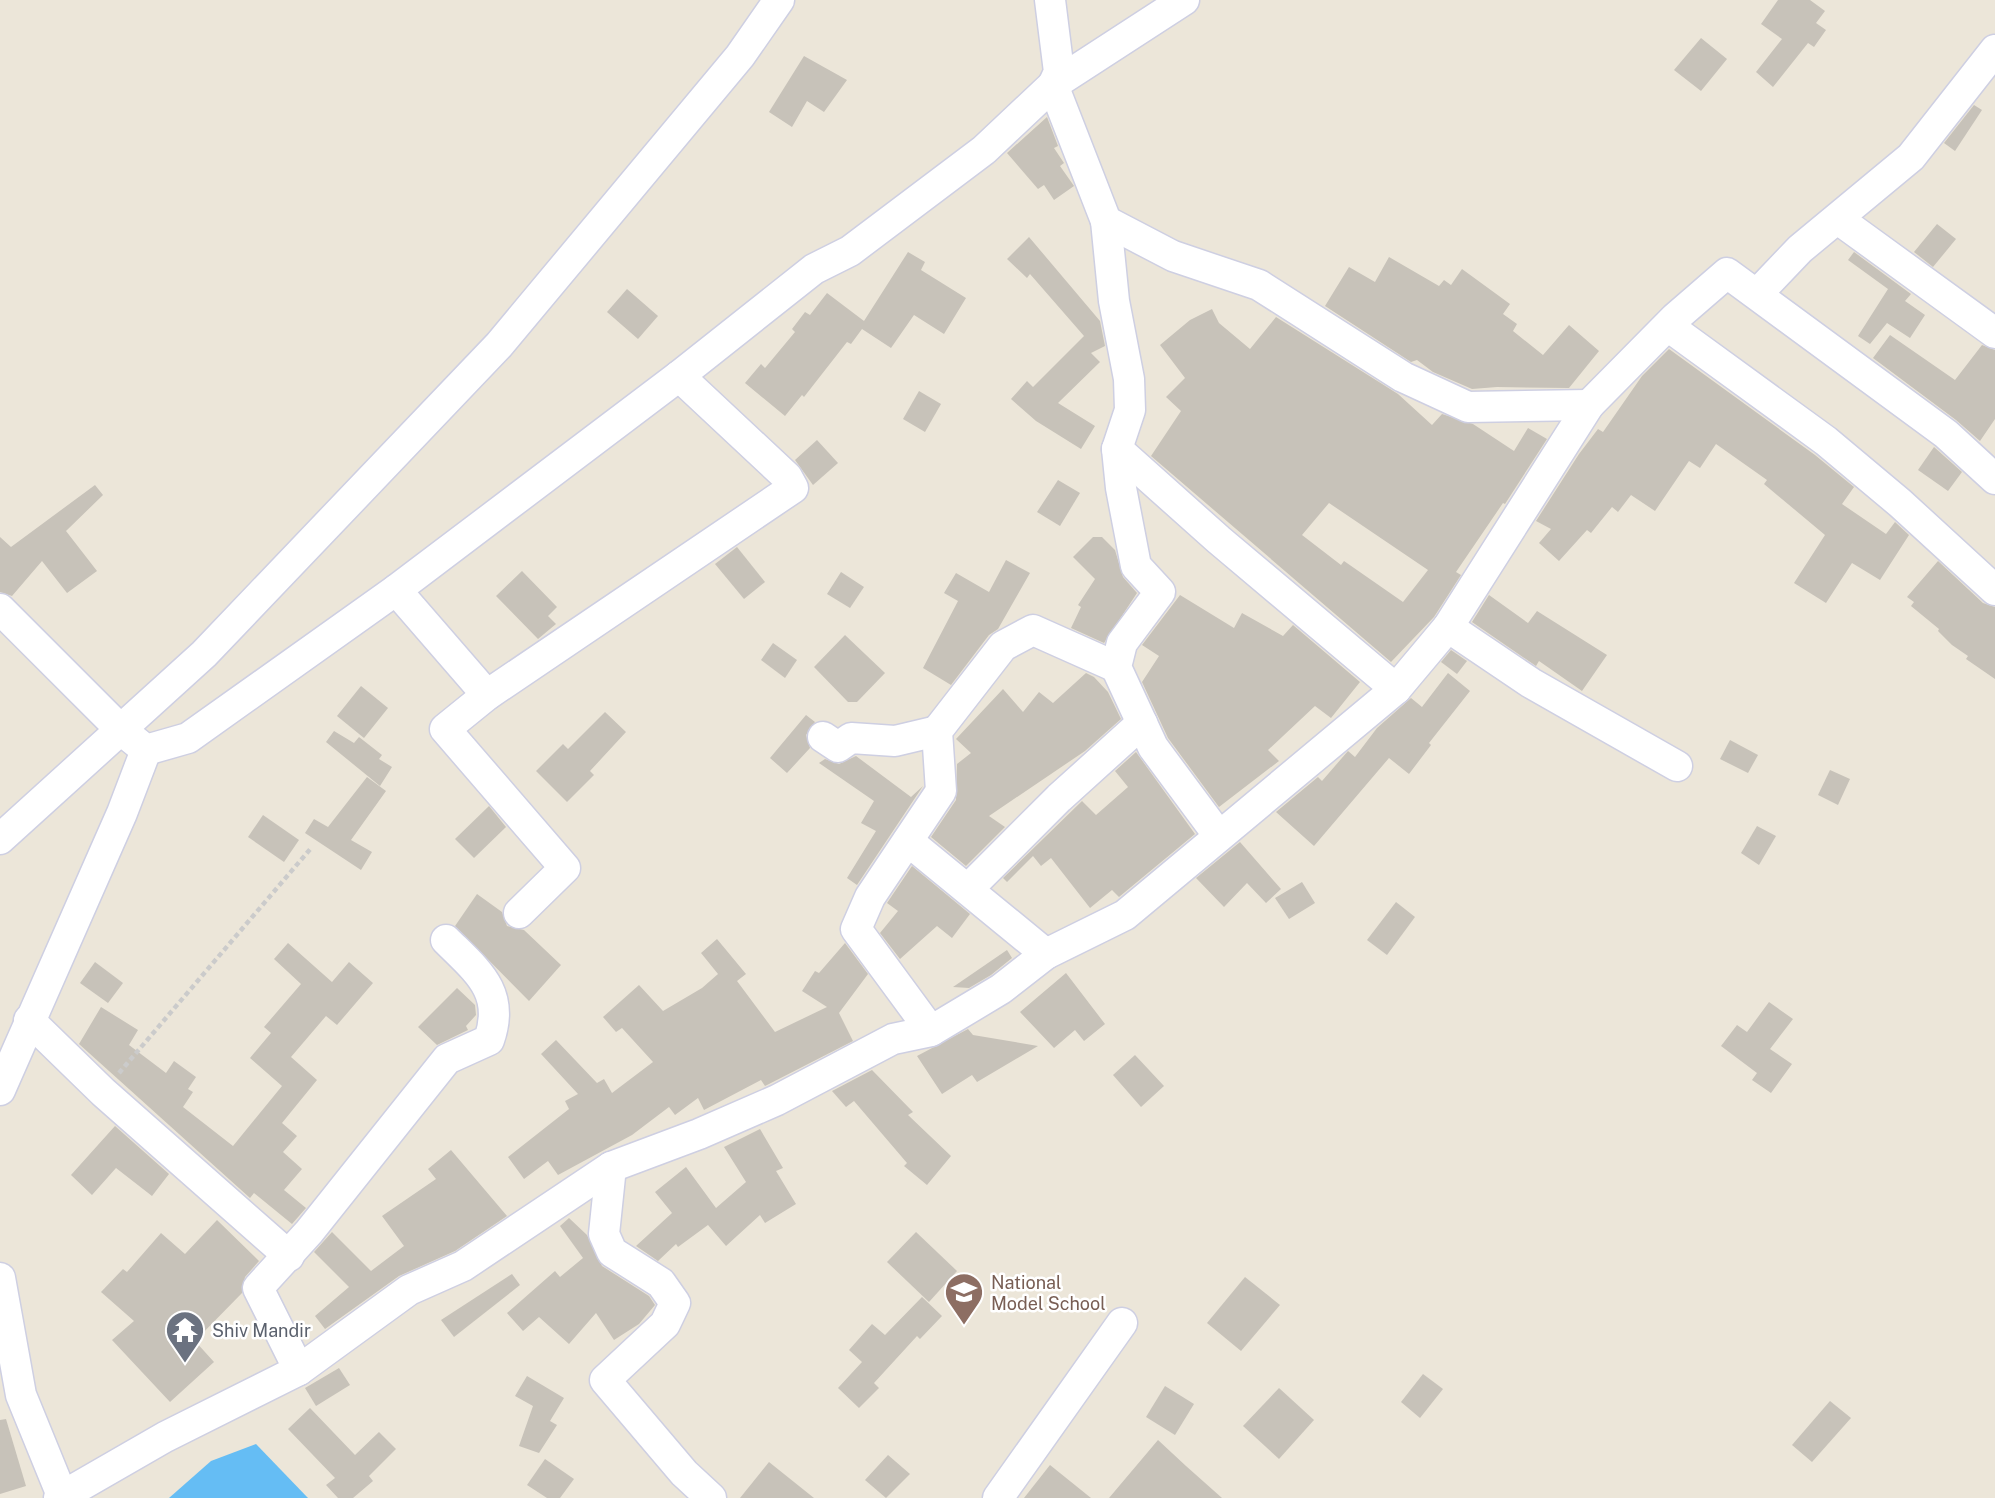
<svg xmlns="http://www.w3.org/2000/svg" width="1995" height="1498" viewBox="0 0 1995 1498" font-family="'Public Sans',sans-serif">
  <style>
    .water { fill: #65bdf4 }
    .building { fill: #c7c2b9; fill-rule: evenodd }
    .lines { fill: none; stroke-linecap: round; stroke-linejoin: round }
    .minor-casing { stroke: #cecfe2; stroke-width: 33 }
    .path { stroke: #cbcbcb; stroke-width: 4.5; stroke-dasharray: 5 3.5; stroke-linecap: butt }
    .minor { stroke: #fff; stroke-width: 30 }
    .labels { text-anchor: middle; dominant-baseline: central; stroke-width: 5; stroke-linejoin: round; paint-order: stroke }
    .education-label { font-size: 18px; fill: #785e54; stroke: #fff; text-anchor: start }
    .worship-label { font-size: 18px; fill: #5b616d; stroke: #fff; text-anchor: start }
  </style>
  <rect width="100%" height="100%" fill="#ece6d9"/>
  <path class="water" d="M256 1444 308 1498H169L211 1461Z"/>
  <g class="building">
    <path d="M1778 0H1810L1825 11 1816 23 1826 30 1814 47 1808 43 1773 87 1756 72 1782 39 1761 24Z"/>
    <path d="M1701 38 1727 59 1701 91 1674 70Z"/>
    <path d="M804 56 847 80 824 112 807 101 792 127 769 112Z"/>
    <path d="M1974 105 1982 110 1955 151 1944 143Z"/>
    <path d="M1047 117 1058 146 1054 148 1064 163 1060 166 1074 186 1054 200 1044 185 1038 189 1007 153Z"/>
    <path d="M1937 224 1956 239 1933 267 1914 252Z"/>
    <path d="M1029 237 1100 321 1105 346 1091 353 1100 362 1058 403 1095 426 1081 449 1036 421 1011 399 1027 381 1033 387 1084 336 1030 274 1027 278 1007 259Z"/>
    <path d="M908 252 925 262 921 270 966 298 944 334 914 315 891 348 862 329 851 344 847 342 804 397 802 395 785 416 745 383 761 364 765 368 795 332 792 329 805 312 810 315 827 293 864 321Z"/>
    <path d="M1854 252 1911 294 1905 301 1925 315 1910 338 1887 323 1870 344 1858 336 1888 289 1848 260Z"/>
    <path d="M1389 257 1439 286 1444 280 1451 285 1462 269 1510 304 1503 314 1517 324 1513 331 1543 355 1569 325 1599 351 1569 388 1497 387 1472 389 1433 372 1417 360 1411 362 1325 306 1349 267 1375 282Z"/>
    <path d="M627 289 658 316 638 339 607 312Z"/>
    <path d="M1212 309 1219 323 1250 349 1276 317 1398 394 1432 425 1442 414 1473 424 1514 451 1528 428 1547 439 1505 504 1503 503 1456 572 1461 575 1434 617 1391 662 1151 456 1181 411 1166 397 1185 378 1160 345 1190 320ZM1329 503 1428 570 1403 602 1344 561 1341 565 1302 535Z"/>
    <path d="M1890 335 1955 380 1982 345 1995 350V419L1980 441 1956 420 1873 358Z"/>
    <path d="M1669 349 1815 455 1854 487 1842 504 1886 534 1895 522 1909 535 1880 580 1852 563 1826 603 1794 583 1825 535 1764 484 1767 480 1716 444 1700 468 1689 461 1655 511 1631 495 1618 512 1612 507 1591 533 1587 530 1559 561 1539 543 1551 529 1536 521 1579 454 1598 429 1603 432 1642 376Z"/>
    <path d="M919 391 941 404 925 432 903 419Z"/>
    <path d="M817 440 838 463 813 485 795 460Z"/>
    <path d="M1934 447 1962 472 1948 491 1918 470Z"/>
    <path d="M1058 480 1080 493 1060 526 1037 512Z"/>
    <path d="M95 485 103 495 66 531 97 571 67 593 42 561 12 596 0 592V537L11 547Z"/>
    <path d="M1093 537H1102L1115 550 1123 577 1137 593 1104 643 1071 628 1081 607 1078 605 1095 579 1073 557Z"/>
    <path d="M737 547 765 582 744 599 715 564Z"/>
    <path d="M1006 560 1030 573 998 629 989 635 951 685 923 668 958 601 944 593 956 573 989 592Z"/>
    <path d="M1938 561 1983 603 1995 607V679L1966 659 1968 656 1952 645 1938 631 1939 629 1911 606 1914 602 1907 597Z"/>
    <path d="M522 571 557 607 548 616 556 624 538 639 496 596Z"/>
    <path d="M841 572 864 587 850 608 827 594Z"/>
    <path d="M1180 595 1234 628 1242 613 1283 636 1293 625 1360 682 1331 718 1315 706 1268 750 1279 761 1219 807 1168 738 1142 682 1159 656 1142 645Z"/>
    <path d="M1489 595 1528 623 1537 611 1607 655 1582 691 1539 661 1536 666 1472 622Z"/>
    <path d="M845 635 885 673 857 702H848L814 667Z"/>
    <path d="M773 643 797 660 785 678 761 660Z"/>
    <path d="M1451 650 1467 661 1457 674 1441 662Z"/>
    <path d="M1086 673 1094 677 1108 692 1121 719 1085 751 989 816 1005 827 966 866 931 837 956 800 957 764 971 753 956 739 1003 689 1023 712 1039 692 1053 703Z"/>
    <path d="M1448 673 1470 691 1429 743 1431 745 1409 774 1389 758 1314 846 1276 812 1318 777 1322 781 1348 751 1355 757 1377 728 1411 698 1422 707Z"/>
    <path d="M361 686 388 708 364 738 337 716Z"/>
    <path d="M605 712 626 732 590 771 594 775 567 802 536 771 563 744 568 749Z"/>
    <path d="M806 715 815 722 806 735 810 748 787 773 770 758Z"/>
    <path d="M334 731 354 743 359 737 382 755 379 759 392 767 380 786 326 742Z"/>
    <path d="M1730 740 1758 755 1748 773 1720 759Z"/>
    <path d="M1136 752 1195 834 1119 897 1112 890 1090 908 1051 858 1041 866 1033 856 1007 882 1003 878 1082 801 1096 815 1128 787 1115 771Z"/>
    <path d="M856 756 911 797 923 786 857 885 847 878 876 831 861 823 874 801 819 763 825 759 839 764Z"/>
    <path d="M1830 770 1850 779 1838 805 1818 795Z"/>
    <path d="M367 777 386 791 351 840 372 852 361 870 305 833 314 819 328 827Z"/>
    <path d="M489 806 506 827 474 858 455 839Z"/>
    <path d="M263 815 299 840 284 862 248 837Z"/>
    <path d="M1757 826 1776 836 1759 865 1741 853Z"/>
    <path d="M1240 842 1281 889 1266 903 1247 883 1224 907 1196 878Z"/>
    <path d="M912 866 970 914 952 938 937 926 900 959 880 933 898 911 887 903Z"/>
    <path d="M1302 882 1315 903 1289 919 1275 898Z"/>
    <path d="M477 894 502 912 507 926 524 930 561 965 529 1001 455 926Z"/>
    <path d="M1396 902 1415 917 1387 955 1367 940Z"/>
    <path d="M717 939 746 974 737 981 775 1032 827 1007 802 991 815 971 819 973 845 943 868 974 839 1013 853 1041 769 1084 765 1086 761 1080 704 1110 698 1098 675 1115 669 1107 632 1135 558 1175 548 1161 524 1179 508 1157 569 1109 565 1101 578 1094 541 1054 556 1040 597 1083 604 1079 612 1093 653 1062 622 1028 616 1032 603 1017 639 985 663 1011 702 988 718 974 701 953Z"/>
    <path d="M288 943 332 982 349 962 373 983 337 1025 326 1016 291 1057 317 1080 282 1123 297 1136 283 1152 302 1169 284 1190 306 1208 292 1224 254 1193 250 1198 79 1044 101 1007 138 1030 129 1045 166 1073 174 1061 196 1077 188 1089 193 1092 183 1107 233 1146 282 1086 250 1058 271 1033 264 1027 301 984 274 959Z"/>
    <path d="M1007 950 1012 958 991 975 969 988 953 987Z"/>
    <path d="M95 962 123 983 108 1003 80 983Z"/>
    <path d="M1066 973 1105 1024 1084 1041 1075 1030 1054 1048 1020 1012Z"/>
    <path d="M457 988 475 1005 476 1015 466 1026 468 1030 437 1045 418 1027Z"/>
    <path d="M1769 1002 1793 1019 1770 1049 1792 1064 1771 1093 1752 1080 1757 1073 1721 1046 1737 1025 1747 1032Z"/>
    <path d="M968 1029 973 1035 1038 1046 977 1082 972 1075 942 1094 917 1056Z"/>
    <path d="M1135 1055 1164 1086 1141 1107 1113 1075Z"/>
    <path d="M872 1070 913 1112 908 1115 951 1156 927 1185 904 1166 907 1163 854 1101 846 1107 832 1091Z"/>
    <path d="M115 1126 169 1174 152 1196 116 1168 92 1195 71 1175Z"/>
    <path d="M760 1129 783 1168 776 1171 796 1204 765 1223 760 1215 726 1246 708 1225 678 1247 676 1244 658 1261 636 1246 672 1213 655 1192 686 1167 716 1208 746 1182 724 1147Z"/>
    <path d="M451 1150 507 1216 455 1251 399 1276 325 1329 315 1316 349 1287 314 1252 332 1232 371 1271 404 1246 382 1216 436 1179 428 1169Z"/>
    <path d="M569 1218 587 1235 602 1266 649 1296 655 1305 639 1324 614 1340 596 1313 569 1344 539 1317 523 1331 507 1313 555 1271 560 1277 583 1258 560 1226Z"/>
    <path d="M217 1220 259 1261 245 1277 242 1293 195 1341 214 1362 170 1402 112 1340 134 1321 101 1292 123 1269 127 1272 161 1233 185 1254Z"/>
    <path d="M916 1232 957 1271 929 1302 887 1262Z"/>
    <path d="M512 1274 520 1285 454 1337 441 1320Z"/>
    <path d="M1245 1277 1280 1305 1241 1351 1207 1323Z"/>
    <path d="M922 1297 942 1316 920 1339 917 1336 874 1383 879 1388 859 1408 838 1388 862 1362 849 1350 872 1324 885 1335Z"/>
    <path d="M339 1368 350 1385 316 1406 305 1388Z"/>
    <path d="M1423 1374 1443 1389 1420 1418 1401 1402Z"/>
    <path d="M527 1376 564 1398 550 1421 557 1425 539 1453 519 1446 533 1406 515 1396Z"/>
    <path d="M1165 1386 1194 1404 1175 1435 1146 1417Z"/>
    <path d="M1279 1388 1314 1420 1279 1459 1243 1426Z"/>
    <path d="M1830 1401 1851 1418 1812 1462 1792 1445Z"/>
    <path d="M310 1408 355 1455 379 1432 396 1449 369 1476 373 1481 353 1498H338L326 1485 335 1478 288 1429Z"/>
    <path d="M6 1419 26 1486 0 1494V1420Z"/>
    <path d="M1158 1440 1186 1466 1222 1498H1109Z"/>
    <path d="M888 1455 910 1474 886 1498 865 1480Z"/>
    <path d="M545 1459 574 1479 560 1498H547L527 1485Z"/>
    <path d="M769 1462 814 1498H740Z"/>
    <path d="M1050 1465 1091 1498H1024Z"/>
  </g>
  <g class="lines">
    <g class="minor-casing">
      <g id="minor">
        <path d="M1050 0 1059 72 1053 85 1106 221 1173 256 1259 285 1403 377 1468 407 1589 405"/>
        <path d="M1838 219 1995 333"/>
        <path d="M1106 221 1114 301 1129 379 1130 410 1117 449 1121 488 1136 566 1160 592 1122 643 1116 667 1153 747 1219 836"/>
        <path d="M1758 293 1800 249 1911 157 1995 50"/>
        <path d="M1668 326 1826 441 1900 503 1995 590"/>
        <path d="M1117 449 1219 540 1396 689"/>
        <path d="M396 590 487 695"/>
        <path d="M0 609 120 729 146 750 188 738 396 590 679 376 814 269 850 251 984 150 1053 85 1184 0"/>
        <path d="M1448 627 1531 683 1677 766"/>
        <path d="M823 737 838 747 851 738 895 741 937 731"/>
        <path d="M0 839 204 654 499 345 740 56 779 0"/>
        <path d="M908 841 1046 954"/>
        <path d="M969 888 1059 798 1142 723"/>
        <path d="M519 913 565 868 445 729 487 695 793 488 787 477 679 376"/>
        <path d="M29 1020 103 1092 289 1256"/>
        <path d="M931 1031 856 929 870 897 941 791 937 731 1003 646 1033 630 1116 667"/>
        <path d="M0 1090 122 813 146 750"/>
        <path d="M611 1167 604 1234 612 1252 661 1283 675 1303 665 1324 605 1380 684 1473 711 1498"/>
        <path d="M0 1278 21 1395 63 1498"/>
        <path d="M299 1370 258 1288 309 1232 447 1059 489 1040C506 992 477 971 446 940"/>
        <path d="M59 1498 165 1437 299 1370 409 1290 463 1266 611 1167 699 1134 777 1100 893 1039 931 1031 1001 989 1046 954 1125 915 1396 689 1448 627 1589 405 1675 318 1727 273 1946 434 1995 479"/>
        <path d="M998 1498 1122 1323"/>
      </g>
    </g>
    <path class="path" d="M119 1073 312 847"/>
    <use href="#minor" class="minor"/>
  </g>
  <defs>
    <g id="school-pin" transform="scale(2.0125)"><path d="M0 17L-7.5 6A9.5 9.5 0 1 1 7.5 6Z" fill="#8d6e63" stroke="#fff"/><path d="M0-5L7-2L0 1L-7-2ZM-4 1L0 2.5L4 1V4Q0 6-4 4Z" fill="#fff"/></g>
    <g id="temple-pin" transform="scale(2.0125)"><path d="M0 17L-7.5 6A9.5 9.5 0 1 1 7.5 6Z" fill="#6b7280" stroke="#fff"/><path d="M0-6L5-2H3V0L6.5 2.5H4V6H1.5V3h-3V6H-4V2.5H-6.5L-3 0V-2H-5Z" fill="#fff"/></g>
  </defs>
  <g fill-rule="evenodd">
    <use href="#school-pin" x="964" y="1292"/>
    <use href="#temple-pin" x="185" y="1330"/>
  </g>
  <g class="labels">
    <g class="education-label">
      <text x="991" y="1282">National<tspan x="991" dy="21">Model School</tspan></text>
    </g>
    <g class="worship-label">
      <text x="212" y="1330">Shiv Mandir</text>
    </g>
  </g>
</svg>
